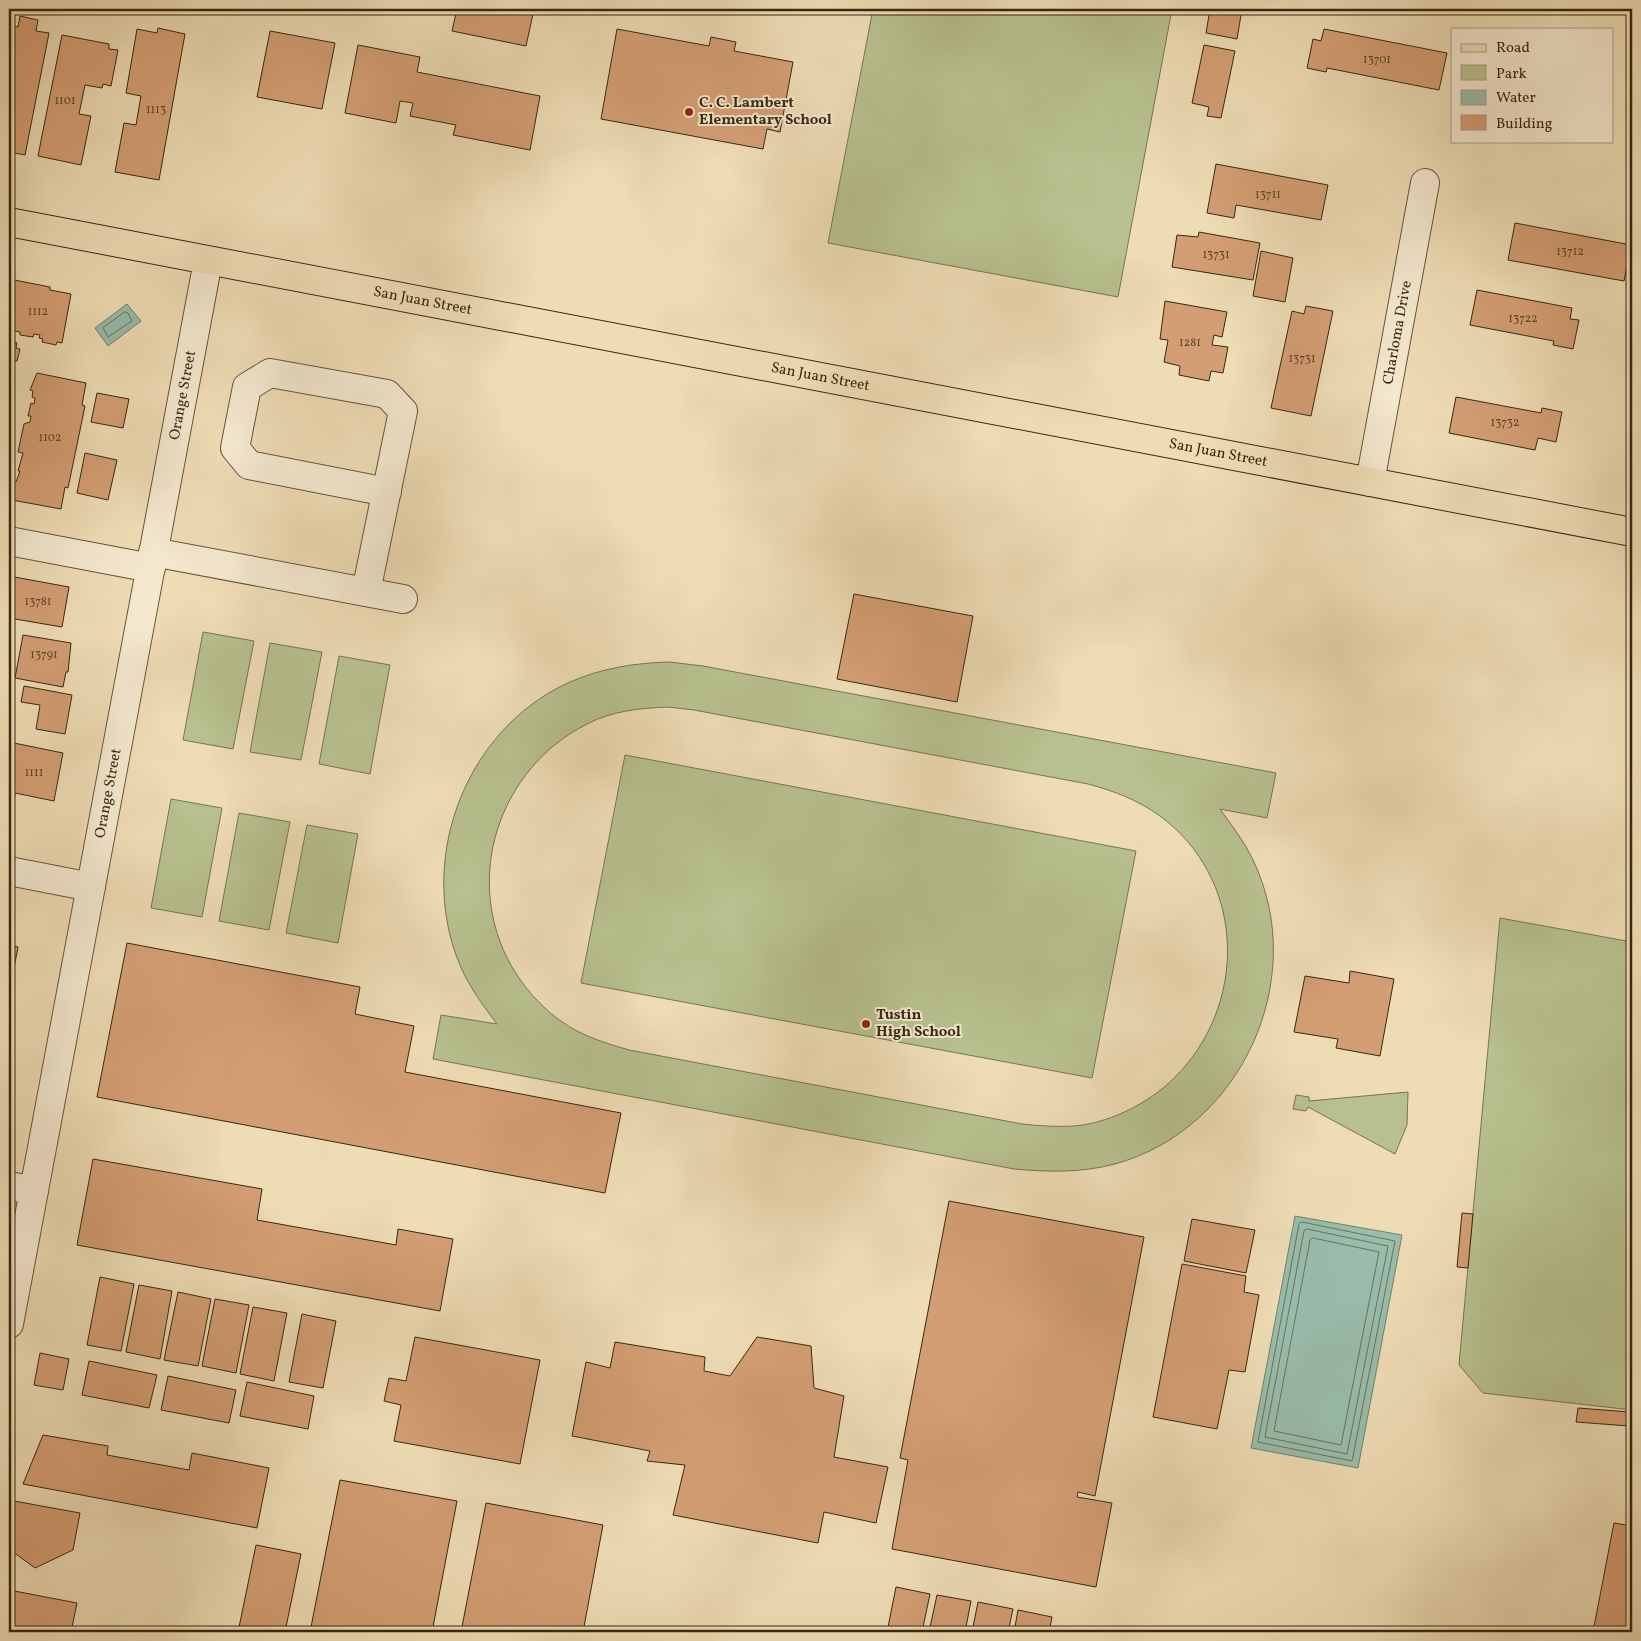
<svg xmlns="http://www.w3.org/2000/svg" width="1641" height="1641" viewBox="0 0 1641 1641" font-family="Vollkorn,serif">
  <style>
    .green { fill: #b7c08e; stroke: #787450; fill-rule: evenodd }
    .water { fill: #99bcab; stroke: #72816d }
    .lines { fill: none; stroke-linecap: round; stroke-linejoin: round }
    .shore { stroke: #68725e; stroke-width: 1 }
    .building { fill: #d49e74; stroke: #382811 }
    .minor-casing { stroke: #66553a; stroke-width: 30 }
    .major-casing { stroke: #382811; stroke-width: 30 }
    .minor { stroke: #f4e8cf; stroke-width: 28 }
    .major { stroke: #eedcb5; stroke-width: 28 }
    .poi-dot { fill: #8f2418; stroke: #f4e8cf; stroke-width: 2 }
    .labels { text-anchor: middle; dominant-baseline: central; stroke-width: 4; stroke-linejoin: round; paint-order: stroke }
    .number-label { font-size: 12px; fill: #5f462a }
    .poi-label { font-size: 15px; font-weight: bold; fill: #382811; stroke: #f4e8cf; text-anchor: start }
    .street-label { font-size: 15px; fill: #382811; stroke: #f4e8cf }
  </style>
  <rect width="100%" height="100%" fill="#eedcb5"/>
  <filter id="stains"><feTurbulence type="fractalNoise" baseFrequency=".004" numOctaves="4"/><feColorMatrix values="0 0 0 0 .2 0 0 0 0 .09 0 0 0 0 .02 0 0 0 .5 -.17"/></filter>
  <radialGradient id="worn" r=".72"><stop offset=".6" stop-color="#630" stop-opacity="0"/><stop offset="1" stop-color="#630" stop-opacity=".3"/></radialGradient>
  <g class="green">
    <path d="M873 9H1172L1118 297 828 243Z"/>
    <path d="M203 632 254 641 233 749 183 740Z"/>
    <path d="M270 643 322 652 301 760 250 752Z"/>
    <path d="M339 656 390 665 370 774 319 764Z"/>
    <path d="M669 662 703 666 1276 773 1267 818 1220 809C1232 826 1244 841 1253 860 1310 978 1242 1129 1115 1164 1081 1173 1048 1172 1014 1169L433 1059 441 1015 497 1024C485 1008 473 992 464 974 413 868 462 730 570 682 602 668 635 663 669 662ZM668 707 694 710 1088 784C1114 791 1138 800 1160 816 1244 878 1248 997 1181 1071 1155 1100 1114 1122 1075 1126 1057 1127 1040 1126 1022 1124L629 1050C612 1045 595 1040 579 1032 551 1018 528 994 512 967 462 880 498 769 587 724 612 711 640 708 668 707Z"/>
    <path d="M625 755 1136 851 1092 1078 581 983Z"/>
    <path d="M171 799 222 808 202 917 151 908Z"/>
    <path d="M239 813 290 822 269 930 219 921Z"/>
    <path d="M307 825 358 834 338 943 286 933Z"/>
    <path d="M1500 918 1632 942V1410L1483 1393 1459 1365Z"/>
    <path d="M1408 1092 1407 1125 1395 1154 1308 1107 1306 1111 1293 1109 1296 1095 1309 1097V1101Z"/>
  </g>
  <g class="water">
    <path d="M127 304 141 321 108 346 95 328Z"/>
    <path d="M1295 1216 1402 1235 1358 1468 1251 1448Z"/>
  </g>
  <g class="lines">
    <g class="shore">
      <path d="M125 312 128 313 132 321 108 337 103 328Z"/>
      <path d="M1302 1222 1395 1241 1352 1461 1258 1442 1299 1224Z"/>
      <path d="M1307 1229 1388 1246 1347 1454 1265 1437 1304 1231Z"/>
      <path d="M1313 1238 1379 1252 1341 1445 1274 1431 1310 1240Z"/>
    </g>
  </g>
  <g class="building">
    <path d="M457 9H534L526 46 452 31Z"/>
    <path d="M1210 9H1242L1237 39 1206 33Z"/>
    <path d="M20 16 38 20 36 31 49 33 25 155 9 152V25L18 27Z"/>
    <path d="M158 28 185 34 159 180 115 172 124 123 136 125 141 96 126 93 137 29 157 33Z"/>
    <path d="M617 29 709 46 711 37 736 42 734 51 793 62 780 132 767 129 763 149 601 119Z"/>
    <path d="M1324 29 1447 53 1439 90 1327 68 1326 72 1307 68 1313 39 1321 41Z"/>
    <path d="M270 31 335 43 322 109 257 97Z"/>
    <path d="M62 35 109 44V49L118 50 111 86 103 84 102 88 85 85 79 114 91 116 81 165 38 156Z"/>
    <path d="M358 45 420 57 417 72 540 96 530 150 453 135 456 125 410 116 413 103 400 101 396 123 345 113Z"/>
    <path d="M1204 45 1235 51 1221 118 1207 116 1209 107 1192 103Z"/>
    <path d="M1216 164 1328 185 1321 220 1236 205 1234 218 1207 213Z"/>
    <path d="M1515 223 1631 245 1624 281 1508 260Z"/>
    <path d="M1199 232 1260 243 1253 280 1172 267 1177 235 1198 237Z"/>
    <path d="M1261 251 1293 258 1285 302 1253 296Z"/>
    <path d="M9 279 50 287V290L71 294 62 343 57 342 56 345 42 342 43 339 39 338 40 335 34 334 33 337 20 335V332L14 331 13 336 9 335Z"/>
    <path d="M1477 290 1572 308 1570 319 1579 320 1573 349 1553 345 1554 341 1470 325Z"/>
    <path d="M1165 301 1227 312 1222 337 1214 335 1212 345 1228 347 1223 373 1211 371 1209 381 1179 375 1180 366 1164 362 1168 340 1160 339Z"/>
    <path d="M1306 306 1333 311 1311 416 1271 408 1292 311 1304 314Z"/>
    <path d="M9 341 17 343 16 348 20 349 17 361H14L13 366 9 365Z"/>
    <path d="M37 373 86 383 82 405 85 406 68 488 65 487 61 509 12 500 13 495H9L12 482H16L20 471H18L23 453 18 452 24 424 30 422 31 416H28L31 403 34 404 35 398 32 397 33 391 30 390Z"/>
    <path d="M97 393 129 399 123 428 91 422Z"/>
    <path d="M1456 397 1541 413 1542 408 1562 412 1556 442 1538 438 1535 450 1449 433Z"/>
    <path d="M85 453 117 460 108 500 77 493Z"/>
    <path d="M9 576 69 587 62 627 9 618Z"/>
    <path d="M854 594 973 616 957 702 837 679Z"/>
    <path d="M23 635 71 643 68 672H66L63 687 15 678Z"/>
    <path d="M24 686 72 695 65 734 36 729 40 705 21 702Z"/>
    <path d="M9 742 63 753 54 801 15 793 14 803H9Z"/>
    <path d="M127 943 360 987 355 1014 414 1026 405 1072 621 1113 605 1193 97 1097Z"/>
    <path d="M9 945 18 947 9 994Z"/>
    <path d="M1350 971 1394 979 1380 1056 1336 1048 1338 1039 1294 1032 1305 976 1349 983Z"/>
    <path d="M93 1159 262 1189 257 1220 396 1245 398 1229 453 1239 440 1311 77 1245Z"/>
    <path d="M949 1201 1144 1237 1095 1496 1078 1492 1077 1497 1112 1503 1096 1587 892 1549 908 1460 900 1458Z"/>
    <path d="M1462 1213 1473 1214 1468 1268 1457 1267Z"/>
    <path d="M1192 1219 1255 1230 1246 1273 1184 1261Z"/>
    <path d="M1182 1264 1246 1276 1244 1292 1259 1295 1245 1372 1229 1370 1217 1429 1153 1417Z"/>
    <path d="M100 1277 134 1284 121 1351 87 1345Z"/>
    <path d="M139 1285 172 1291 160 1359 126 1352Z"/>
    <path d="M178 1292 211 1299 198 1366 164 1360Z"/>
    <path d="M215 1299 249 1305 236 1373 202 1366Z"/>
    <path d="M253 1307 287 1313 274 1381 240 1374Z"/>
    <path d="M302 1314 336 1321 323 1388 289 1382Z"/>
    <path d="M415 1337 540 1360 520 1464 394 1441 401 1405 384 1401 389 1378 406 1381Z"/>
    <path d="M757 1337 811 1346 814 1388 844 1396 834 1457 888 1467 876 1523 824 1512 818 1543 673 1515 685 1465 647 1461 650 1451 572 1436 586 1362 610 1368 615 1342 705 1357 704 1371 730 1376Z"/>
    <path d="M40 1353 69 1359 63 1390 34 1385Z"/>
    <path d="M89 1361 157 1375 149 1408 82 1395Z"/>
    <path d="M168 1376 236 1390 229 1423 161 1410Z"/>
    <path d="M247 1382 314 1396 308 1429 240 1416Z"/>
    <path d="M1578 1408 1630 1412 1629 1426 1576 1422Z"/>
    <path d="M43 1435 108 1446 107 1455 189 1470 192 1453 269 1468 257 1528 23 1484Z"/>
    <path d="M340 1480 457 1501 432 1632H310Z"/>
    <path d="M14 1501 80 1513 73 1550 35 1568 9 1549V1524Z"/>
    <path d="M486 1503 603 1525 583 1632H461Z"/>
    <path d="M1614 1523 1632 1526V1632H1593Z"/>
    <path d="M256 1545 301 1554 285 1632H238Z"/>
    <path d="M896 1587 930 1594 922 1632H887Z"/>
    <path d="M9 1590 77 1603 71 1632H9Z"/>
    <path d="M937 1595 971 1601 965 1632H929Z"/>
    <path d="M978 1602 1013 1609 1008 1632H972Z"/>
    <path d="M1018 1610 1052 1617 1049 1632H1014Z"/>
    <path d="M684 1627 712 1632H683Z"/>
  </g>
  <g class="lines">
    <g class="minor-casing">
      <g id="minor">
        <path id="s1" d="M1370 482 1425 183"/>
        <path d="M9 541 151 568"/>
        <path d="M153 552 403 599"/>
        <path d="M366 592 403 411 387 394 270 373 247 387 235 448 249 465 387 492"/>
        <path d="M9 871 91 887"/>
        <path d="M9 1186 34 1190"/>
        <path id="s2" d="M9 1324 208 261"/>
      </g>
    </g>
    <g class="major-casing">
      <g id="major">
        <path id="s3" d="M9 222 1632 532"/>
      </g>
    </g>
    <use href="#minor" class="minor"/>
    <use href="#major" class="major"/>
  </g>
  <g class="poi-dot">
    <circle cx="689" cy="112" r="5"/>
    <circle cx="866" cy="1024" r="5"/>
  </g>
  <g class="labels">
    <g class="number-label">
      <text x="1377" y="60">13701</text>
      <text x="65" y="101">1101</text>
      <text x="156" y="110">1113</text>
      <text x="1268" y="195">13711</text>
      <text x="1570" y="252">13712</text>
      <text x="1216" y="255">13731</text>
      <text x="38" y="312">1112</text>
      <text x="1523" y="319">13722</text>
      <text x="1190" y="343">1281</text>
      <text x="1302" y="359">13731</text>
      <text x="1505" y="423">13732</text>
      <text x="50" y="438">1102</text>
      <text x="38" y="602">13781</text>
      <text x="44" y="655">13791</text>
      <text x="34" y="773">1111</text>
    </g>
    <g class="poi-label">
      <text x="699" y="103">C. C. Lambert<tspan x="699" dy="17">Elementary School</tspan></text>
      <text x="876" y="1015">Tustin<tspan x="876" dy="17">High School</tspan></text>
    </g>
    <g class="street-label">
      <text stroke="none"><textPath href="#s3" startOffset="421">San Juan Street</textPath></text>
      <text stroke="none"><textPath href="#s1" startOffset="152">Charloma Drive</textPath></text>
      <text stroke="none"><textPath href="#s3" startOffset="826">San Juan Street</textPath></text>
      <text stroke="none"><textPath href="#s2" startOffset="945">Orange Street</textPath></text>
      <text stroke="none"><textPath href="#s3" startOffset="1231">San Juan Street</textPath></text>
      <text stroke="none"><textPath href="#s2" startOffset="540">Orange Street</textPath></text>
    </g>
  </g>
  <rect width="1641" height="1641" fill="none" stroke="#eedcb5" stroke-width="30"/>
  <rect x="10" y="10" width="1621" height="1621" fill="none" stroke="#382811" stroke-width="2.5"/>
  <rect x="15" y="15" width="1611" height="1611" fill="none" stroke="#382811"/>
  <rect x="1451" y="28" width="162" height="115" fill="#f4e8cf" stroke="#a99b83"/>
  <rect x="1461" y="44" width="25" height="8" fill="#eedcb5" stroke="#a99b83"/>
  <text x="1496" y="52" font-size="15" fill="#382811">Road</text>
  <rect x="1461" y="65" width="25" height="15" fill="#b7c08e" stroke="#a99b83"/>
  <text x="1496" y="78" font-size="15" fill="#382811">Park</text>
  <rect x="1461" y="90" width="25" height="15" fill="#99bcab" stroke="#a99b83"/>
  <text x="1496" y="102" font-size="15" fill="#382811">Water</text>
  <rect x="1461" y="115" width="25" height="15" fill="#d49e74" stroke="#a99b83"/>
  <text x="1496" y="128" font-size="15" fill="#382811">Building</text>
  <rect width="100%" height="100%" filter="url(#stains)"/>
  <rect width="100%" height="100%" fill="url(#worn)"/>
</svg>
